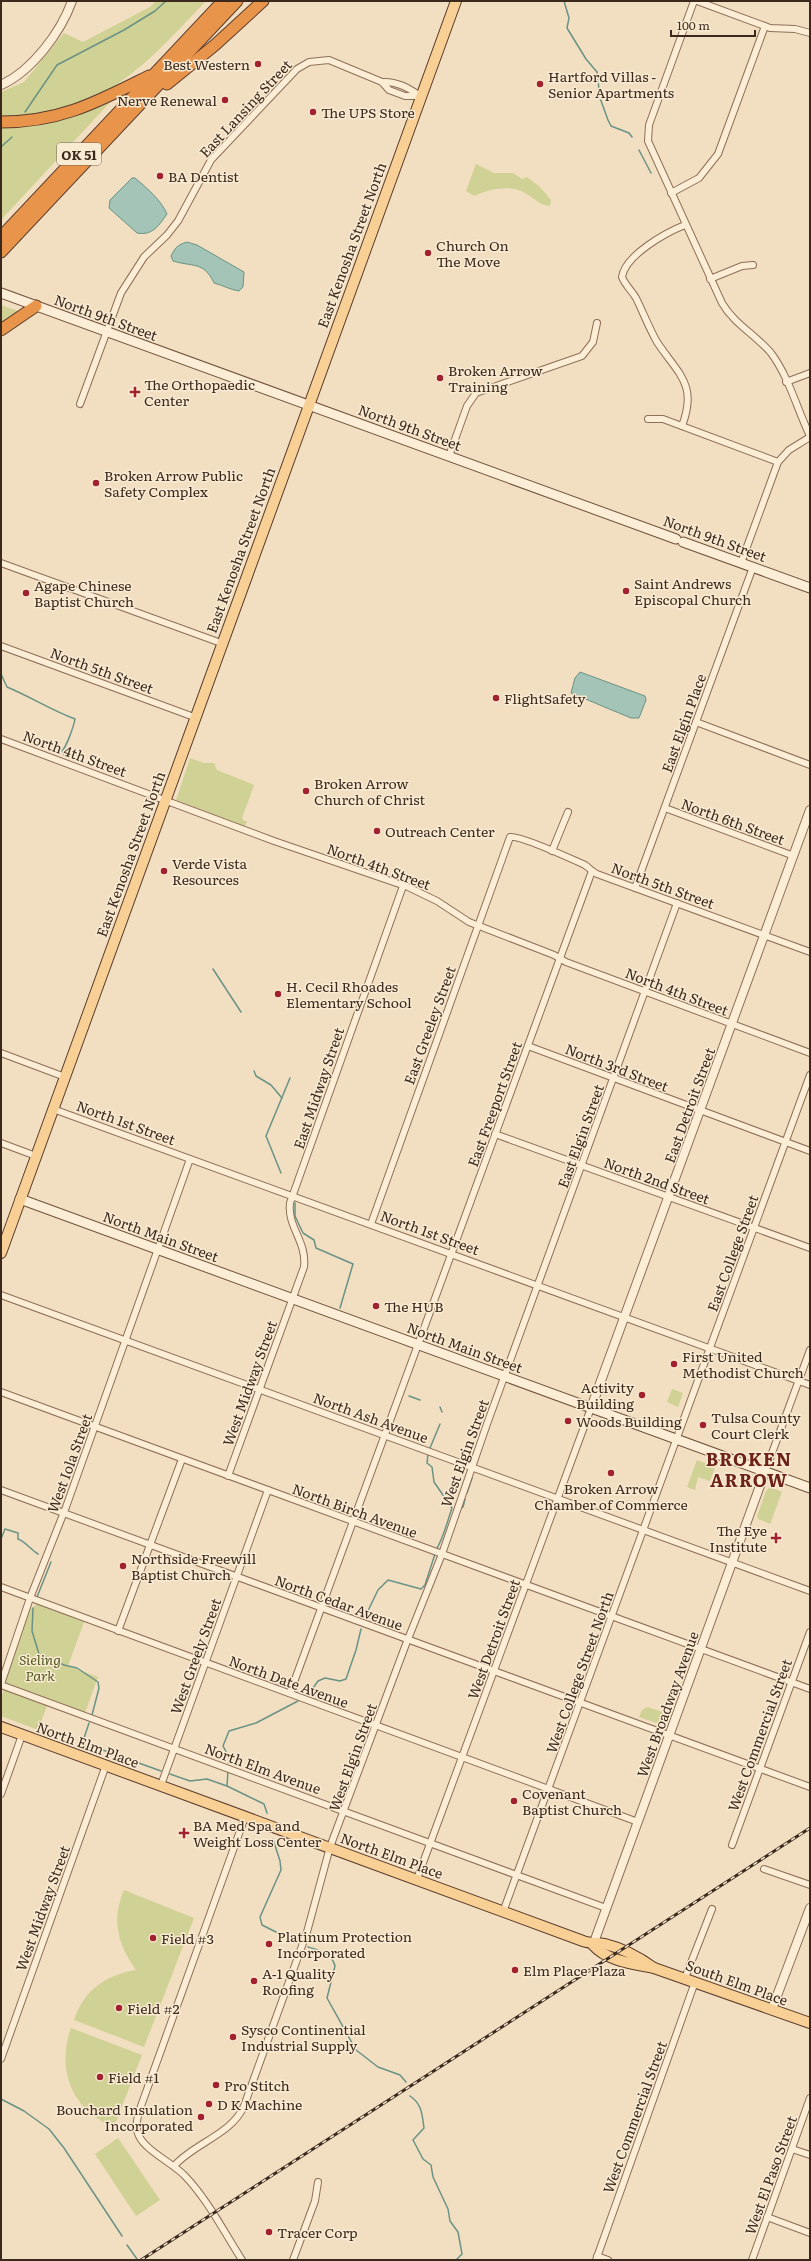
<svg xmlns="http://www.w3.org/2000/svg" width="811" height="2261" viewBox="0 0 811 2261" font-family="Literata,serif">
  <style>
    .green { fill: #d0d194 }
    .water { fill: #a5c4b8; stroke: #6a9385 }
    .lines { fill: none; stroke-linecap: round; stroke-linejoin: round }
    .stream { stroke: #6a9385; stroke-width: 1.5 }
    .minor-casing { stroke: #8e6f57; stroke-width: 8 }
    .tertiary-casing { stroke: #8e6f57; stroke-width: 10 }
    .secondary-casing { stroke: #70503a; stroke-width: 11 }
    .primary-casing { stroke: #5b3d2c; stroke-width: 12 }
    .motorway-casing { stroke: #5b3d2c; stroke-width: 13 }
    .minor { stroke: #fcedd6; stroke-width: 6 }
    .tertiary { stroke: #fcedd6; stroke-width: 8 }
    .secondary { stroke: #fcedd6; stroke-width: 9 }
    .primary { stroke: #f8d096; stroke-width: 10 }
    .motorway { stroke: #e9944b; stroke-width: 11 }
    .rail-casing { stroke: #3c291d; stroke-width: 3 }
    .rail { stroke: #f9ead2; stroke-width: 1.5; stroke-dasharray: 4.5; stroke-linecap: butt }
    .poi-dot { fill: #a2212f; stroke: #f9ead2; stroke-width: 1.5 }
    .labels { text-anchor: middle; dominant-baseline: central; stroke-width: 3; stroke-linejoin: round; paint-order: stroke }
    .shield { fill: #f9ead2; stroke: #756353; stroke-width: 1 }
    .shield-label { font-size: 13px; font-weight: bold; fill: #3c291d }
    .poi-label { font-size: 14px; fill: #3c291d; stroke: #f9ead2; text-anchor: start }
    .street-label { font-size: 14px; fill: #3c291d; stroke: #f9ead2 }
    .park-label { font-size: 14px; font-style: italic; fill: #525a21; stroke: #f9ead2 }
    .district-label { font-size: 18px; font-weight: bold; letter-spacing: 1px; fill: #6d2218; stroke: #f9ead2 }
  </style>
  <rect width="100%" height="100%" fill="#f2dfc2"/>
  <g class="green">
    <path d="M156 1H206C162 47 125 91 62 111 45 117 19 116 1 118V92L24 82 64 33 83 42 150 7Z"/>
    <path d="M114 98 1 220V125Z"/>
    <path d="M476 164 494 173H513L522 179 527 177 540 187 551 200 550 206C540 206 533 197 525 193 510 184 489 189 474 196L466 191Z"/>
    <path d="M1 305 18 311 1 325Z"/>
    <path d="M190 758 204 763H214L217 770 254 785 242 818 244 821H247L245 826 176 800Z"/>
    <path d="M672 1389 683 1393 678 1407 667 1402Z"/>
    <path d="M697 1460 715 1467 710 1481 698 1477 695 1490 687 1487Z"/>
    <path d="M770 1487 782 1492 770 1524 758 1519 757 1516 766 1491Z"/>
    <path d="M37 1604 84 1622 68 1666 98 1677 85 1713 6 1684 5 1679 29 1610Z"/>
    <path d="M4 1690 47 1706 38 1730 1 1716V1698Z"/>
    <path d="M647 1707 663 1712 660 1722 656 1723 639 1717 642 1710Z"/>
    <path d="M124 1890 194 1918 144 2047 74 2020C84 1990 106 1975 136 1970 118 1945 111 1920 124 1890Z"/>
    <path d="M71 2028 142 2055 114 2127C72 2111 56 2070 71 2028Z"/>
    <path d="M118 2138 160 2200 136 2216 95 2154Z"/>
  </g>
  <g class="water">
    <path d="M132 178H135C147 188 161 200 167 214 159 225 153 236 137 233L109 208 110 200Z"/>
    <path d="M187 242 197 245 244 272 243 287 239 291C231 290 222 285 214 283 204 261 192 267 173 261L171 256C175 248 177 245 187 242Z"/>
    <path d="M580 672 645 696 646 700 639 718H631L571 693 575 678Z"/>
  </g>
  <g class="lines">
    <g class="stream">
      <path d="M564 1 569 18 567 28 586 59 597 72 600 98 608 120 611 126 629 133 632 137"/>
      <path d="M25 112 57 65 124 30 155 11 166 1"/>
      <path d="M1 147 12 137"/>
      <path d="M639 150 651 173"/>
      <path d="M1 674 7 687C31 697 51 710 75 719 74 725 67 746 62 751L65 756"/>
      <path d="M213 969 241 1012"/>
      <path d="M254 1071 256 1076 271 1085 282 1098"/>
      <path d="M281 1173 266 1136 290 1078"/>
      <path d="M295 1203V1216L303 1233 314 1240 316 1248 353 1264 340 1308"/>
      <path d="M409 1396 420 1400"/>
      <path d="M440 1407 442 1412"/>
      <path d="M430 1448 440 1424"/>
      <path d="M428 1454 427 1463 432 1467 434 1482 452 1508C447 1522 444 1537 436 1550"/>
      <path d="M467 1493 472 1478"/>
      <path d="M460 1509 463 1507 465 1499"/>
      <path d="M1 1539 5 1529 18 1533V1539C26 1542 30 1549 38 1554"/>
      <path d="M37 1597 51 1562"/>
      <path d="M33 1608 32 1631 39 1654 64 1665 77 1668 98 1682 99 1688 92 1715"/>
      <path d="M365 1617 378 1590 388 1580 421 1589 425 1585 435 1554"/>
      <path d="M302 1694 311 1691 318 1681 325 1678 340 1681 346 1679 356 1650 361 1629"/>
      <path d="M89 1723 83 1741 85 1747 100 1749 161 1771"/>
      <path d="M229 1763 230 1759 223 1746 229 1731 256 1723 298 1701"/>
      <path d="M170 1774 190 1781 207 1779 227 1786 264 1804 267 1813"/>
      <path d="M227 1786 228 1770"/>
      <path d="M273 1839 280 1861 281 1870 260 1917 262 1925 296 1942"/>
      <path d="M308 1947C319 1950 332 1953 335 1966L327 1998 356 2050 378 2067 400 2075 406 2082"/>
      <path d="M410 2096C422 2104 422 2114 424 2128L413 2140 423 2159 431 2165 433 2177 448 2209 450 2221 458 2232 462 2254 456 2260"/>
      <path d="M1 2099 24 2111 49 2129 64 2148 122 2236"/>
      <path d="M127 2245 137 2259"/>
    </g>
    <g class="minor-casing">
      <g id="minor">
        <path d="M694 1 649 125 648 141 722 303C734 324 756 335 771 353 789 377 797 409 810 436"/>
        <path d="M697 1 770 28 795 29 810 33"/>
        <path d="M382 82C397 81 408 88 419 95"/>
        <path d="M671 193 699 178 718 154 765 26"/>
        <path d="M710 279 742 266 753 265"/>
        <path d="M786 382 810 373"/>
        <path d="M80 404 121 293 144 257 167 235 178 221 211 160 297 69 309 62 329 60 382 82 389 90 405 96H421"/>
        <path d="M648 419H663L778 462"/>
        <path d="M682 426C698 384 678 374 657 342 649 328 643 312 636 298 632 291 625 285 622 277 625 255 667 232 685 225"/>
        <path d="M449 456 467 406 476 393 582 356 593 342 597 323"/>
        <path d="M1 563 221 643"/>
        <path d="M741 563 778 462 789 450 810 437"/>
        <path d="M1 646 194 717"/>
        <path d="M696 722 810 765"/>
        <path d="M1 739 274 841 408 887 437 901 469 922 554 955 566 962 810 1053"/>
        <path d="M665 808 794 856"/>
        <path d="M552 851 568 812"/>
        <path d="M635 888 753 567"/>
        <path d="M528 1046 810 1151"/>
        <path d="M1 1053 65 1077"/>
        <path d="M53 1109 810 1385"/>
        <path d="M495 1134 810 1248"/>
        <path d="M1 1143 36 1156"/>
        <path d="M371 1224 510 837C519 835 574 860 585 865 589 868 593 872 597 874L810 952"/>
        <path d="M1 1295 810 1591"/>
        <path d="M1 1392 810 1689"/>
        <path d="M765 1472 810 1350"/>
        <path d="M228 1476 304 1267C307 1241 287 1227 290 1203L403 886"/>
        <path d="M1 1490 810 1787"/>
        <path d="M1 1587 638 1822"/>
        <path d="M118 1631 182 1459"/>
        <path d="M1 1684 30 1598 66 1507 190 1159"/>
        <path d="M1 1685 606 1908"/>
        <path d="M290 1693 592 871"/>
        <path d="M161 1785 268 1490"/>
        <path d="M1 1794 22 1735"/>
        <path d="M732 1845 810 1632"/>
        <path d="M764 1869 810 1885"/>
        <path d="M417 1879 591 1408"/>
        <path d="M503 1912 810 1075"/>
        <path d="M685 1978 712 1909"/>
        <path d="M1 2059 106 1765"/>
        <path d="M792 2149 810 2155"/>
        <path d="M175 2165C195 2143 232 2134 244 2106L307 1932 330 1847 406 1644 442 1554 487 1424 677 903"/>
        <path d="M767 2217 810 2233"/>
        <path d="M597 2256 608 2260"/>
        <path d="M242 2260C224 2232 208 2200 185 2176 173 2163 146 2151 139 2136 134 2127 138 2115 141 2106L245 1817"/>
        <path d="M293 2260 315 2201 318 2182"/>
        <path d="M596 2260 695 1982"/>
        <path d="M752 2260 810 2098"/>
      </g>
    </g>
    <g class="tertiary-casing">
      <g id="tertiary">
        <path d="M1 85C32 71 61 32 72 1"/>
        <path d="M591 1408 810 810"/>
        <path d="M593 1945 765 1472"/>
        <path d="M772 2009 810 1908"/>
      </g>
    </g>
    <g class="secondary-casing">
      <g id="secondary">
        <path d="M1 293 676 539"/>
        <path d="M683 542 810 588"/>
        <path d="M20 1199 810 1488"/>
      </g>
    </g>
    <g class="primary-casing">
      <g id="primary">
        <path d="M1 1253 456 1"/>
        <path d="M1 1727 583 1941C590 1944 597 1942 605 1944 622 1948 639 1957 654 1968"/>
        <path d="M593 1945C607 1961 633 1964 654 1968L810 2023"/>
      </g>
    </g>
    <g class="motorway-casing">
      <g id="motorway">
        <path d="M167 84 215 45 263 1"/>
        <path d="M1 122C61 122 97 102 149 76"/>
        <path d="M1 237 223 1"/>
        <path d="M1 252 237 1"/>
        <path d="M1 330 36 306"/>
      </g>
    </g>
    <use href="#minor" class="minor"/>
    <use href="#tertiary" class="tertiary"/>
    <use href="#secondary" class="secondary"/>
    <use href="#primary" class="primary"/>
    <use href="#motorway" class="motorway"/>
    <g class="rail-casing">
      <path id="rail" d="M141 2260 810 1828"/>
    </g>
    <use href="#rail" class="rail"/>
  </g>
  <g class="poi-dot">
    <circle cx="258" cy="64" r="4"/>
    <circle cx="540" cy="84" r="4"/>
    <circle cx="225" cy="100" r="4"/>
    <circle cx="313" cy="112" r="4"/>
    <circle cx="160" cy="176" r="4"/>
    <circle cx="428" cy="253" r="4"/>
    <circle cx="440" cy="378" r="4"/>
    <path d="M133 386h4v4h4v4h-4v4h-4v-4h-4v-4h4z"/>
    <circle cx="96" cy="483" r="4"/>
    <circle cx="626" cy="591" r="4"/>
    <circle cx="26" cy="593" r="4"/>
    <circle cx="496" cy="698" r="4"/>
    <circle cx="306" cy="791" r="4"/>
    <circle cx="377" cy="831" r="4"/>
    <circle cx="164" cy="871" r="4"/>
    <circle cx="278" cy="994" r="4"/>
    <circle cx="376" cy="1306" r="4"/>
    <circle cx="674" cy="1364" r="4"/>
    <circle cx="642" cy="1395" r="4"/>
    <circle cx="568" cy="1421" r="4"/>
    <circle cx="703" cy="1425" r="4"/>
    <circle cx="611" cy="1473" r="4"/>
    <path d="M774 1532h4v4h4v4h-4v4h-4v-4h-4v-4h4z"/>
    <circle cx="123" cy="1566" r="4"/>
    <circle cx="514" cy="1801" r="4"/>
    <path d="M182 1827h4v4h4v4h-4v4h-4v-4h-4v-4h4z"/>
    <circle cx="153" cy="1938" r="4"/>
    <circle cx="269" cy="1944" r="4"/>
    <circle cx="515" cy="1970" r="4"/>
    <circle cx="254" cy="1981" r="4"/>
    <circle cx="119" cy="2008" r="4"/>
    <circle cx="233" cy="2037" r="4"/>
    <circle cx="100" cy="2077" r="4"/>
    <circle cx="216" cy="2085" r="4"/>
    <circle cx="209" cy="2104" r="4"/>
    <circle cx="201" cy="2117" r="4"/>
    <circle cx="269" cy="2232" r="4"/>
  </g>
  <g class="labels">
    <rect class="shield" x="57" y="143" width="44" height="22" rx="3"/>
    <g class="shield-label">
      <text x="79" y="154">OK 51</text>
    </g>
    <g class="poi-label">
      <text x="250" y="64" text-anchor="end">Best Western</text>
      <text x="548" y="76">Hartford Villas -<tspan x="548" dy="16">Senior Apartments</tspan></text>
      <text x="217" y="100" text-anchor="end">Nerve Renewal</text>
      <text x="321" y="112">The UPS Store</text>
      <text x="168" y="176">BA Dentist</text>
      <text x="436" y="245">Church On<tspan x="436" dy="16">The Move</tspan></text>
      <text x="448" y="370">Broken Arrow<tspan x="448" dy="16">Training</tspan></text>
      <text x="144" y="384">The Orthopaedic<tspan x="144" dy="16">Center</tspan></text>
      <text x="104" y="475">Broken Arrow Public<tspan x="104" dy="16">Safety Complex</tspan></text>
      <text x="634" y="583">Saint Andrews<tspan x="634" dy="16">Episcopal Church</tspan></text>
      <text x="34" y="585">Agape Chinese<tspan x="34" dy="16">Baptist Church</tspan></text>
      <text x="504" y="698">FlightSafety</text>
      <text x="314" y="783">Broken Arrow<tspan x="314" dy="16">Church of Christ</tspan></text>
      <text x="385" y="831">Outreach Center</text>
      <text x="172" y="863">Verde Vista<tspan x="172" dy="16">Resources</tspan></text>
      <text x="286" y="986">H. Cecil Rhoades<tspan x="286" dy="16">Elementary School</tspan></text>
      <text x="384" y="1306">The HUB</text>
      <text x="682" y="1356">First United<tspan x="682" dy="16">Methodist Church</tspan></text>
      <text x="634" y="1387" text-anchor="end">Activity<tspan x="634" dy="16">Building</tspan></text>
      <text x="711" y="1417">Tulsa County<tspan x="711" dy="16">Court Clerk</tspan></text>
      <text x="576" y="1421">Woods Building</text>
      <text x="611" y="1488" text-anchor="middle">Broken Arrow<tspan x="611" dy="16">Chamber of Commerce</tspan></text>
      <text x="767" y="1530" text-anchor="end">The Eye<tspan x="767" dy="16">Institute</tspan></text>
      <text x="131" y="1558">Northside Freewill<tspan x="131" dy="16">Baptist Church</tspan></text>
      <text x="522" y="1793">Covenant<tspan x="522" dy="16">Baptist Church</tspan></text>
      <text x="193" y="1825">BA Med Spa and<tspan x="193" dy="16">Weight Loss Center</tspan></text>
      <text x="277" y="1936">Platinum Protection<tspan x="277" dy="16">Incorporated</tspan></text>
      <text x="161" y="1938">Field #3</text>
      <text x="523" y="1970">Elm Place Plaza</text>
      <text x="262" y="1973">A-1 Quality<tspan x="262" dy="16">Roofing</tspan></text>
      <text x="127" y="2008">Field #2</text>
      <text x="241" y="2029">Sysco Continential<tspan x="241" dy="16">Industrial Supply</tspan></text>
      <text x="108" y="2077">Field #1</text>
      <text x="224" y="2085">Pro Stitch</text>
      <text x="217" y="2104">D K Machine</text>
      <text x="193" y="2109" text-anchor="end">Bouchard Insulation<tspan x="193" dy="16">Incorporated</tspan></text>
      <text x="277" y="2232">Tracer Corp</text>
    </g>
    <g class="street-label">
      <text transform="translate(245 108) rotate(-47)">East Lansing Street</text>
      <text transform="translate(351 245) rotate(-70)">East Kenosha Street North</text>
      <text transform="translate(106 317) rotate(20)">North 9th Street</text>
      <text transform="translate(410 427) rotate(20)">North 9th Street</text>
      <text transform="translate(715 538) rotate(20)">North 9th Street</text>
      <text transform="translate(240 550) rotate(-70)">East Kenosha Street North</text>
      <text transform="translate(102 670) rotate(20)">North 5th Street</text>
      <text transform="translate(683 723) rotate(-70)">East Elgin Place</text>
      <text transform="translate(75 753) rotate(20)">North 4th Street</text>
      <text transform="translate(733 821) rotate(20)">North 6th Street</text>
      <text transform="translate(130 854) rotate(-70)">East Kenosha Street North</text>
      <text transform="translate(379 866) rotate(20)">North 4th Street</text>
      <text transform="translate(663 885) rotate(20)">North 5th Street</text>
      <text transform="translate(677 991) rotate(21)">North 4th Street</text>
      <text transform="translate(429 1025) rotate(-70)">East Greeley Street</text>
      <text transform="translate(617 1067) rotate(21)">North 3rd Street</text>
      <text transform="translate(318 1088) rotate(-71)">East Midway Street</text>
      <text transform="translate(494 1104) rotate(-70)">East Freeport Street</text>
      <text transform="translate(689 1105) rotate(-70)">East Detroit Street</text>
      <text transform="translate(126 1122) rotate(20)">North 1st Street</text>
      <text transform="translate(580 1136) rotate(-70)">East Elgin Street</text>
      <text transform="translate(657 1180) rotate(20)">North 2nd Street</text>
      <text transform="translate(430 1232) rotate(20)">North 1st Street</text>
      <text transform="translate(161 1236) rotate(20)">North Main Street</text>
      <text transform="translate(732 1253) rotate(-70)">East College Street</text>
      <text transform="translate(465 1347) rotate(20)">North Main Street</text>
      <text transform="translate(249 1383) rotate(-70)">West Midway Street</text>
      <text transform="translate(371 1417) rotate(20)">North Ash Avenue</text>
      <text transform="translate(464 1453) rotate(-70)">West Elgin Street</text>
      <text transform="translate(69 1463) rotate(-70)">West Iola Street</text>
      <text transform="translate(355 1510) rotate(20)">North Birch Avenue</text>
      <text transform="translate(339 1602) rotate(20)">North Cedar Avenue</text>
      <text transform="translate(493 1639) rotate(-70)">West Detroit Street</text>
      <text transform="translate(195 1656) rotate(-70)">West Greely Street</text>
      <text transform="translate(579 1672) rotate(-70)">West College Street North</text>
      <text transform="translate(289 1681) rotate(20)">North Date Avenue</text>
      <text transform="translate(667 1704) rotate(-70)">West Broadway Avenue</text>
      <text transform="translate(759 1735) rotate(-70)">West Commercial Street</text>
      <text transform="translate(88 1744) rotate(20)">North Elm Place</text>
      <text transform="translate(352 1757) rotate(-70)">West Elgin Street</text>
      <text transform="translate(263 1768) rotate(20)">North Elm Avenue</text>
      <text transform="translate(392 1855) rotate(20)">North Elm Place</text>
      <text transform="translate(42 1908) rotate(-70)">West Midway Street</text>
      <text transform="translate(737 1982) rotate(20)">South Elm Place</text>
      <text transform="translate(634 2117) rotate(-70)">West Commercial Street</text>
      <text transform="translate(770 2175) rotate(-70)">West El Paso Street</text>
    </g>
    <g class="park-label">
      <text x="40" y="1659">Sieling<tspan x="40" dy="16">Park</tspan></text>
    </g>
    <g class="district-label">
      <text x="749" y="1458">BROKEN<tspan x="749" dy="21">ARROW</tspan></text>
    </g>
  </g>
  <rect width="811" height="2261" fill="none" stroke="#3c291d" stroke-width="4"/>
  <path d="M671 30v6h84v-6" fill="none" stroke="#3c291d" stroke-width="2"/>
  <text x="677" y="30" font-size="12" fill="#3c291d" stroke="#f9ead2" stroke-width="3" paint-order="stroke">100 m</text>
</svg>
